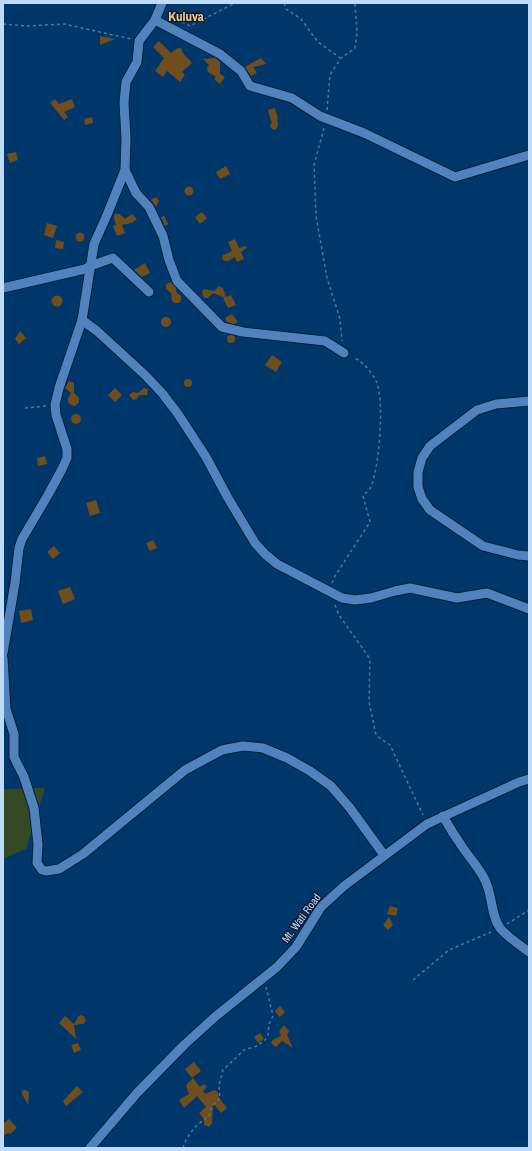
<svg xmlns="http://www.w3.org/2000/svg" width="532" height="1151" viewBox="0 0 532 1151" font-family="'Archivo Narrow',sans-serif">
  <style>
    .green { fill: #344924 }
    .building { fill: #6f4d1c }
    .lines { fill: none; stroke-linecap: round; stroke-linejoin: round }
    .minor-casing { stroke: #051f3b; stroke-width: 11 }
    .path { stroke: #4c77a3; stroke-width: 1.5; stroke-dasharray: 3 3; stroke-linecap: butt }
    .minor { stroke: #5083bd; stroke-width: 9 }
    .labels { text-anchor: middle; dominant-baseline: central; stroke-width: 3; stroke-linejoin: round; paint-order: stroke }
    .street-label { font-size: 11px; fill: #c0dafa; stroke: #0a1f37 }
    .quarter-label { font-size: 13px; font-weight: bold; fill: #fecb8a; stroke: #0a1f37 }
  </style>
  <rect width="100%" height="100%" fill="#00376b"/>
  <path class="green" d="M45 788 26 849 3 859V789Z"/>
  <g class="building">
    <path d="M182 10 187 13 184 19 179 14Z"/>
    <path d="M100 36 115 39 100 45Z"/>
    <path d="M159 41 171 53 178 48H181L183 53 192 63 182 72 185 75 180 82 167 71 163 77 155 71 164 58 153 47Z"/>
    <path d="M215 58 220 62V74L225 77 220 84 214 79 216 77 208 72 207 68 209 65 203 59Z"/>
    <path d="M261 58 266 64 253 67 257 73 251 76 245 67Z"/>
    <path d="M55 99 59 104 72 99 75 107 64 112 68 117 64 120 50 103Z"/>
    <path d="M275 108 278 119H277L278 126 276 129 274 130 270 127 272 121H271L268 110Z"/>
    <path d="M92 117 93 123 85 125 84 119Z"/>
    <path d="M16 152 18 160 10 163 7 154Z"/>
    <path d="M226 166 230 174 220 179 216 172Z"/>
    <circle cx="189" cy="191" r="4.5"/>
    <path d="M156 197 159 201 156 207 151 200Z"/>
    <path d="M202 212 207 218 200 224 195 217Z"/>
    <path d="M115 214H120L125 219 132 214 137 219 132 223 122 225 125 233 117 236 113 226 116 225 114 218Z"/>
    <path d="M164 216 168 224 165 226 161 217Z"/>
    <path d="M47 223 57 226 53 238 44 235Z"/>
    <circle cx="80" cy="237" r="4.5"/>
    <path d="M235 239 239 248 246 246 247 248 241 252 244 259 237 262 235 257 228 261H224L222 258 223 255 232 251 228 242Z"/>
    <path d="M56 240 64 242 63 249 55 248Z"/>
    <path d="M145 263 150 273 142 277 134 270Z"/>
    <path d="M171 282 176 288V292L181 296V300L179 303H175L172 301 171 293 166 289V284Z"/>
    <path d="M219 286 223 288 226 297 231 295 236 305 228 308 223 298H225L213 293 208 298H205L203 296 202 291 204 289 214 291Z"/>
    <circle cx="57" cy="301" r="5.5"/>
    <path d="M232 314 238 322 234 324 227 322 225 318Z"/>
    <circle cx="166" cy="322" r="5"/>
    <path d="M20 331 26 338 19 344 15 339Z"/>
    <circle cx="231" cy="339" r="4"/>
    <path d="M272 355 282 362 276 372 265 365Z"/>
    <circle cx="188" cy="383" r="4"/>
    <path d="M69 381 74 383V393L79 398V402L75 406 71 405 68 402V398L71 393 65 388Z"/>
    <path d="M115 388 122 395 115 402 108 395Z"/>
    <path d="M144 388 148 389 147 395H139L137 399 133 400 129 395 133 392 138 393Z"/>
    <circle cx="76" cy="419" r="5"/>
    <path d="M45 456 47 464 38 466 37 458Z"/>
    <path d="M96 500 100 513 90 516 86 503Z"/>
    <path d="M153 540 157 548 150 551 146 543Z"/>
    <path d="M54 546 60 553 53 559 47 552Z"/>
    <path d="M70 587 75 599 63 604 58 591Z"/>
    <path d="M31 609 33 620 21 623 19 611Z"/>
    <path d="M390 906 398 908 396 916 387 914Z"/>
    <path d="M389 917 393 925 388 930 383 925Z"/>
    <path d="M280 1006 285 1012 280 1017 277 1014 275 1011Z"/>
    <path d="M80 1015 84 1016 86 1021 83 1024 74 1025 76 1039 59 1023 65 1016 74 1024 78 1017Z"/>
    <path d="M284 1025 289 1031 287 1035 293 1048 282 1041 276 1047 273 1045 271 1042 274 1039 281 1036 279 1031Z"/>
    <path d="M260 1033 264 1039 258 1043 254 1037Z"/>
    <path d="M78 1043 81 1050 74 1053 71 1045Z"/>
    <path d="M194 1062 201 1071 192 1078 185 1069Z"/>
    <path d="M193 1078 200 1087 204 1084 207 1087 203 1091 205 1094 214 1090 218 1092 219 1098 227 1108 221 1113 213 1103 212 1123 209 1127 204 1125V1119L199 1113 206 1107 197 1096 184 1108 179 1100 189 1094 186 1085Z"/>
    <path d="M77 1086 83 1092 66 1106 63 1101Z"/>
    <path d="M25 1090 28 1091 29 1093 28 1105 22 1094V1091Z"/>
    <path d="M9 1119 17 1128 10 1134 8 1133 3 1136V1124Z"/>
  </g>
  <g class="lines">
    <g class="minor-casing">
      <g id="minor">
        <path d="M155 20 220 54 241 71 250 86 292 98 320 116 364 133 455 177 529 155"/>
        <path d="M125 170 136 193 149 207 163 236 169 260 177 281 222 327 243 332 325 341 344 353"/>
        <path d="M3 288 85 269 90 266 113 258 149 292"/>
        <path d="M82 320 97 331 145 375 162 393 178 414 206 457 228 498 255 543 265 554 277 564 342 598 355 600 371 598 395 591 410 588 457 598 487 593 529 609"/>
        <path d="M529 401 496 404 477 410 430 446 422 458 418 472V487L422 499 430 510 483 546 518 555 529 556"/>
        <path d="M3 653 15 583 19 548 22 539 48 495 62 469 67 458V449L56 415 55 405 59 388 82 320 94 244 107 215 125 170 126 138 124 103 126 82 137 62 139 41 155 20 162 3"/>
        <path d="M3 658 6 709 14 734V757L24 777 34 808 38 844 37 863 42 870 46 871 59 869 83 854 185 770 222 750 243 746 263 748 287 758 310 771 331 786 350 808 384 855"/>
        <path d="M443 816C449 827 456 838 463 848 470 858 478 867 484 878 493 894 490 914 500 928 508 938 519 944 529 952"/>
        <path d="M90 1148 137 1093 184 1045 216 1016 277 967 296 947 321 907 344 886 427 824 519 782 529 779"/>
      </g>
    </g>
    <g class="path">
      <path d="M284 3 286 9 301 19 318 42 340 58"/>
      <path d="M168 11 174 18 190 26 235 3"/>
      <path d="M3 24 27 26 64 24 131 39"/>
      <path d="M327 110 330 75 341 58 355 48 357 32 355 3"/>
      <path d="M324 128 314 165 316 216 327 278 340 319 342 341"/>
      <path d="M25 408 47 406"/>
      <path d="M332 583 335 576 370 522 363 496C366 493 371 489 372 484 379 464 385 400 376 381 371 371 363 362 353 357"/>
      <path d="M335 605 339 615 370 659 369 702 376 735 390 745 423 815"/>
      <path d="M507 924 529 910"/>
      <path d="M413 980 449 950 491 932"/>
      <path d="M183 1148C187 1134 197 1124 209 1116L212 1106 220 1098 219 1085 223 1070 244 1050 257 1046 265 1040 268 1035 269 1024 273 1016 266 987"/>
    </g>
    <use href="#minor" class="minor"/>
  </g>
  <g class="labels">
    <g class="street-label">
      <text transform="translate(301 918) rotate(-54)">Mt. Wati Road</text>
    </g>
    <g class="quarter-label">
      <text x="186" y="16">Kuluva</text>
    </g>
  </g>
  <rect width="532" height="1151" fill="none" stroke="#c0dafa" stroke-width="8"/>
</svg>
